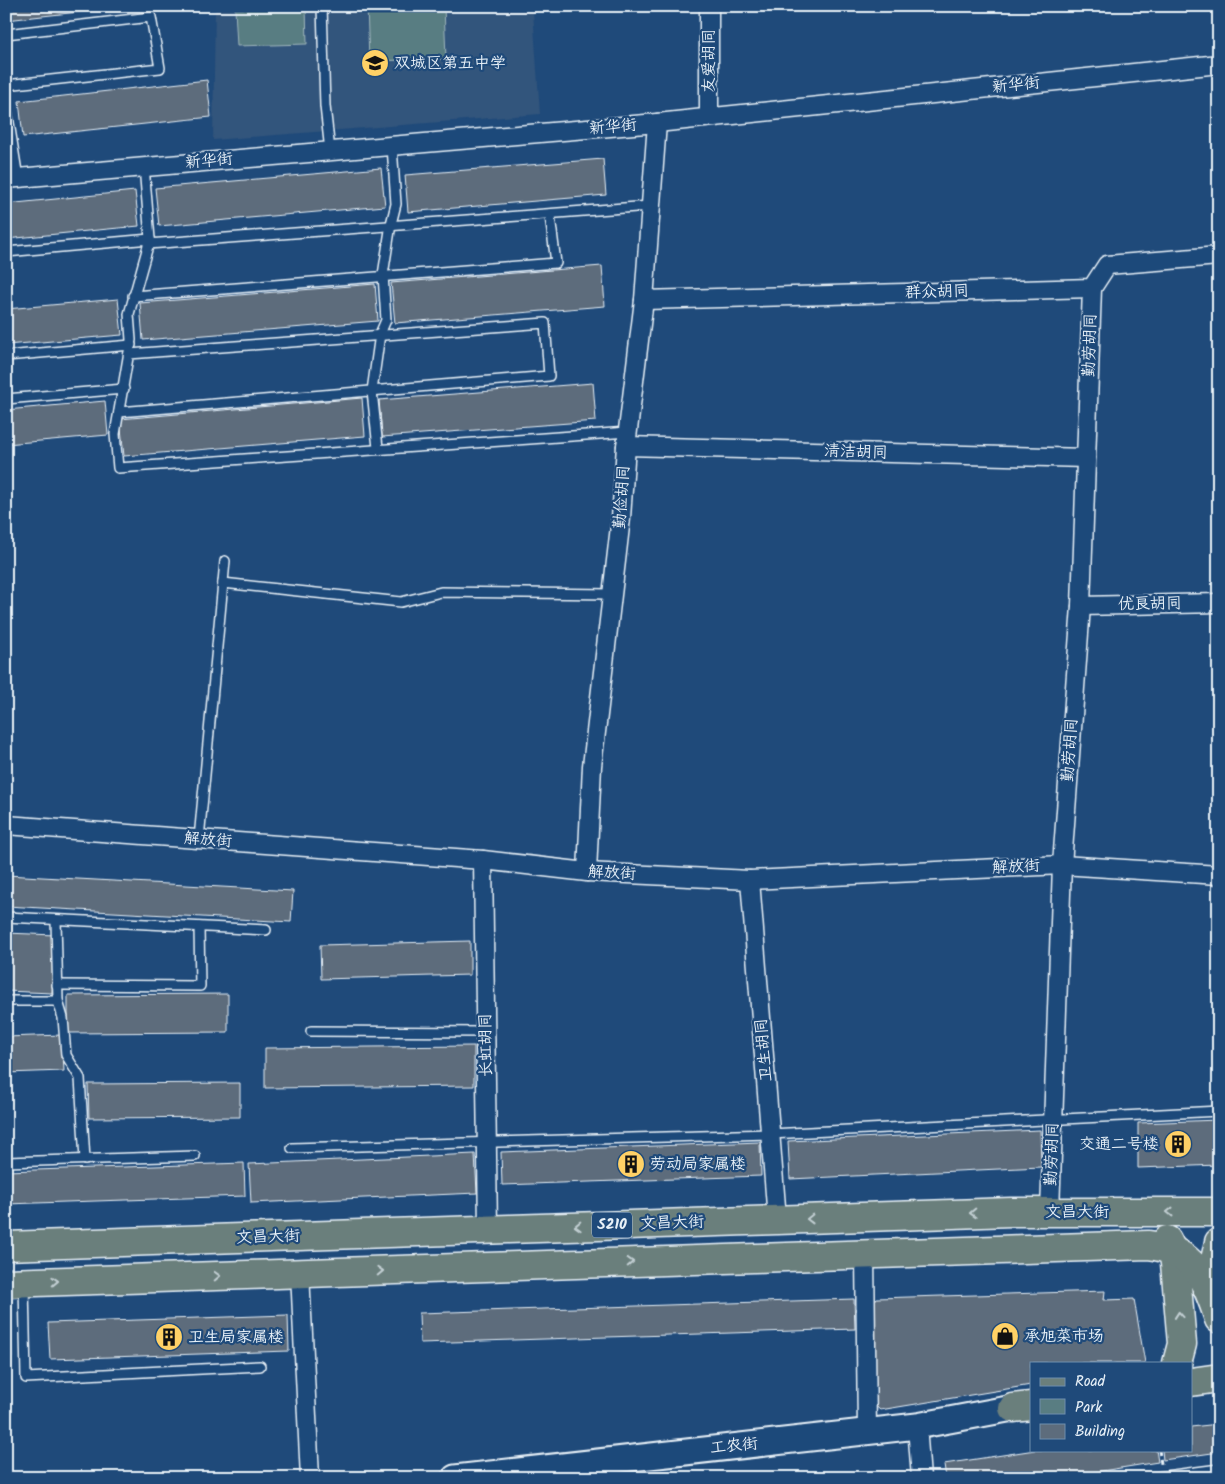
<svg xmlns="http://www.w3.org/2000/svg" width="1225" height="1484" viewBox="0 0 1225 1484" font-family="Kalam,'LXGW WenKai TC',sans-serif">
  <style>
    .built { fill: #32547b }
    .green { fill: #597d82; stroke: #a0b7bd }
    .building { fill: #5d6c7c; stroke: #e8f1f8 }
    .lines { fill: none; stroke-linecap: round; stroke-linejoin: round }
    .lane-casing { stroke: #e8f1f8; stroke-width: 12 }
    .street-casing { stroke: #e8f1f8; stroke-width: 21 }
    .secondary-casing { stroke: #e8f1f8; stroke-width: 29 }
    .primary-casing { stroke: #e8f1f8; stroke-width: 31 }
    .path { stroke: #e8f1f8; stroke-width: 3; stroke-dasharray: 5 4; stroke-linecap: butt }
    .lane { stroke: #1f4a7a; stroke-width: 9 }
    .street { stroke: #1f4a7a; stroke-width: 18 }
    .secondary { stroke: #1f4a7a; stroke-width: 25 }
    .primary { stroke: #6b7f7c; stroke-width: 28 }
    .oneway { stroke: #c2cfd3 }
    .labels { text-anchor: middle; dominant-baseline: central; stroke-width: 4.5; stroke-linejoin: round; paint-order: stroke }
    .shield { fill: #1f4a7a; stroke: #acbfd2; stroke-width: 1 }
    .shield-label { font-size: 15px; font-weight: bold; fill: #e8f1f8 }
    .street-label { font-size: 16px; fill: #e8f1f8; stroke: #1f4a7a }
    .poi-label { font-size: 16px; fill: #e8f1f8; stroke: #1f4a7a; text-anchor: start }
  </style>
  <rect width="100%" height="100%" fill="#1f4a7a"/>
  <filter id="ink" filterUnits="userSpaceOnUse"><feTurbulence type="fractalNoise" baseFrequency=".02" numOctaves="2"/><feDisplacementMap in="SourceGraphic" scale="10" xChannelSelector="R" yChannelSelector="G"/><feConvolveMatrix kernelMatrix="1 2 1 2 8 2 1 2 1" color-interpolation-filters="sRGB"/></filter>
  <g filter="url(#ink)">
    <path class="built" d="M215 6H625L533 11 540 114 213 140Z"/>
    <g class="green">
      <path d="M367 6H444L446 59 369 61Z"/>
      <path d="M306 7 307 44 237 46 235 9Z"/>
    </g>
    <g class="building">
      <path d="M6 6H133L6 20Z"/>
      <path d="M207 80 211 117 23 137 19 101Z"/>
      <path d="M603 159 606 195 408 212 405 175Z"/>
      <path d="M381 168 385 206 159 226 155 188Z"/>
      <path d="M135 191 139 226 6 239V204Z"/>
      <path d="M602 266 605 306 395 323 391 283Z"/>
      <path d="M375 284 378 321 143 340 140 303Z"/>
      <path d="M118 299 122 335 6 345V309Z"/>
      <path d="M593 383 596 421 382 437 379 400Z"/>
      <path d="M362 398 365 436 124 456 120 419Z"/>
      <path d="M105 401 108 435 6 444V410Z"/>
      <path d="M6 875 293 891 291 922 6 906Z"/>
      <path d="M6 933 55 935 52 993 6 991Z"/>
      <path d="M470 941V975L321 979 320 945Z"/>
      <path d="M228 994V1032L68 1033V995Z"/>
      <path d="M62 1035 64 1071 6 1073V1037Z"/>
      <path d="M474 1046V1086L265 1088V1048Z"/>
      <path d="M240 1083V1117L89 1118 88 1084Z"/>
      <path d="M1219 1120V1165L1138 1168V1123Z"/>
      <path d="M1040 1130 1041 1167 790 1179 788 1141Z"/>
      <path d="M760 1142 761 1176 502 1185 501 1152Z"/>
      <path d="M475 1154 477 1193 251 1203 249 1164Z"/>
      <path d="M244 1163 245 1196 6 1204V1171Z"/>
      <path d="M1105 1291 1104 1300 1134 1299 1145 1363H1031V1385L880 1410 871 1402 868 1310 877 1298Z"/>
      <path d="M854 1299 855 1329 420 1343 419 1313Z"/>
      <path d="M288 1315 289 1351 50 1359 48 1323Z"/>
      <path d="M6 1327H11L12 1358H6Z"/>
      <path d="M1219 1424V1452L1163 1460 1162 1450H1191V1427Z"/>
      <path d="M1035 1450H1156L1158 1462 1058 1478H946L944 1464Z"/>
    </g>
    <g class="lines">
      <g class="lane-casing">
        <g id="lane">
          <path d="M322 6 325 106 330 151"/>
          <path d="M6 34 151 17 160 68 6 85"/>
          <path d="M6 104 18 178"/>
          <path d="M144 166 150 239 129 314 131 340 115 434 118 468 628 432"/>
          <path d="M148 244 650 206"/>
          <path d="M6 252 150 239"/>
          <path d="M133 296 556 263 550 216"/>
          <path d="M6 356 131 345"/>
          <path d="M6 399 124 389"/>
          <path d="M119 412 549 376 545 323 129 354"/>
          <path d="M378 448 372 391 380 334 386 320 383 275 391 224 396 204 392 146"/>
          <path d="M223 583 401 602 441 592 612 594"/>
          <path d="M199 839 225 561"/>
          <path d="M6 917 266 930"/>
          <path d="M57 985 200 986 199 927"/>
          <path d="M6 1001H58L56 920"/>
          <path d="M58 1001 63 1018 66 1055 80 1078 85 1160"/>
          <path d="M311 1031 486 1032"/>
          <path d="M292 1148 770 1134 1219 1111"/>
          <path d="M6 1162 195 1156"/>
          <path d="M24 1285 26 1378 260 1366"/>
          <path d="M1150 1478 1219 1469"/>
        </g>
      </g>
      <g class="street-casing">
        <g id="street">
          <path d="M709 6V117"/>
          <path d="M6 179 657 123 1219 64"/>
          <path d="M644 300 1092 288 1107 265 1219 256"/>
          <path d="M626 446 1086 458"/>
          <path d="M1081 606 1219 603"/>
          <path d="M6 825 483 860 587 872 750 880 1062 865 1219 875"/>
          <path d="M483 860 488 1229"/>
          <path d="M587 872 592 766 621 518 626 446 644 300 657 123"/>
          <path d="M750 880 777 1219"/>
          <path d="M1050 1212 1062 865 1081 606 1092 288"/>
          <path d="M865 1254 867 1432"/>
          <path d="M300 1273 310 1478"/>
          <path d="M917 1426 921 1478"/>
        </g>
      </g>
      <g class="secondary-casing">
        <path id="secondary" d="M455 1478 917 1426 1013 1408"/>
      </g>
      <g class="primary-casing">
        <g id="primary">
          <path d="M1167 1240 1173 1252 1175 1263 1182 1344 1177 1363"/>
          <path d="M6 1246 1011 1212H1219"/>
          <path d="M6 1283 1148 1245C1194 1249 1206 1280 1219 1319"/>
          <path d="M1218 1297 1215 1260 1219 1242"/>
          <path d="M1191 1382 1219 1378"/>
          <path d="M1013 1408 1031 1406"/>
        </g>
      </g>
      <path class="path" d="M1159 1450 1161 1464"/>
      <use href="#lane" class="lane"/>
      <use href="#street" class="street"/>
      <use href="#secondary" class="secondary"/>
      <use href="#primary" class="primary"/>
    </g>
    <defs><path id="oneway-chevron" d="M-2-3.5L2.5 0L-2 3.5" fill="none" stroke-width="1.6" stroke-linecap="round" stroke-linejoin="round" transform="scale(1.25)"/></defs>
    <g class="oneway">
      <use href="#oneway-chevron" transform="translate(1170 1212) rotate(180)"/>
      <use href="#oneway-chevron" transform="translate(973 1213) rotate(178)"/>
      <use href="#oneway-chevron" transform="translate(810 1219) rotate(179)"/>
      <use href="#oneway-chevron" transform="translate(578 1226) rotate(178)"/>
      <use href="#oneway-chevron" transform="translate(630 1262) rotate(-2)"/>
      <use href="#oneway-chevron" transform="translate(380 1271) rotate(-2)"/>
      <use href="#oneway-chevron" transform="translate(217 1276) rotate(-2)"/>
      <use href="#oneway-chevron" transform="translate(55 1281) rotate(-2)"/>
      <use href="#oneway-chevron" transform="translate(1179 1315) rotate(-95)"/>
    </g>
  </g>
  <defs>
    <g id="school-disc" transform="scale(1.4375)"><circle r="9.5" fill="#ffd166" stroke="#1f4a7a"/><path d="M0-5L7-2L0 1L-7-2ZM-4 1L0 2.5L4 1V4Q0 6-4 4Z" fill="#111"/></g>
    <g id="building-disc" transform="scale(1.4375)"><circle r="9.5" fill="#ffd166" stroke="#1f4a7a"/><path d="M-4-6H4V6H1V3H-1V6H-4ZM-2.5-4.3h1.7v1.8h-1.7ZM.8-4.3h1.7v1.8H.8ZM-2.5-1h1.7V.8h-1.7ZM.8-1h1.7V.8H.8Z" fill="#111"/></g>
    <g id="shop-disc" transform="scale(1.4375)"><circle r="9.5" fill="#ffd166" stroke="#1f4a7a"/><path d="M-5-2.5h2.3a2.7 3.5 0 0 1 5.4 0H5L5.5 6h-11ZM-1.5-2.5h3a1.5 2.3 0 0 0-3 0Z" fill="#111"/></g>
  </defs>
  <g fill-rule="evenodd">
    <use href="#school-disc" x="375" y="63"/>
    <use href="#building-disc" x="1178" y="1144"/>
    <use href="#building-disc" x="631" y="1164"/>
    <use href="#shop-disc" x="1005" y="1336"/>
    <use href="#building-disc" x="169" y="1337"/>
  </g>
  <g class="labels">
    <rect class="shield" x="592" y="1212.5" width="40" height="25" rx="4"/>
    <g class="shield-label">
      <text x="612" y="1225">S210</text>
    </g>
    <g class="street-label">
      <text transform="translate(709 61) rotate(-90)">友爱胡同</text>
      <text transform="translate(1016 85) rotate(-6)">新华街</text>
      <text transform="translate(613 127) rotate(-5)">新华街</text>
      <text transform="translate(209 161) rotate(-5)">新华街</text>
      <text transform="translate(937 292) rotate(-2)">群众胡同</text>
      <text transform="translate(1090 345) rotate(-88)">勤劳胡同</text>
      <text transform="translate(856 452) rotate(2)">清洁胡同</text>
      <text transform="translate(622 497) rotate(-86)">勤俭胡同</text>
      <text transform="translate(1150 604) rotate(-1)">优良胡同</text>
      <text transform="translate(1070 750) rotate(-86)">勤劳胡同</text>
      <text transform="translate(208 840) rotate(4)">解放街</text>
      <text transform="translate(1016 867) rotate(-3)">解放街</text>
      <text transform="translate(612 873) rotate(3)">解放街</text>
      <text transform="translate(486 1045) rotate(-91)">长虹胡同</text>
      <text transform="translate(764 1050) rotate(-95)">卫生胡同</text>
      <text transform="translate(1052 1154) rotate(-88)">勤劳胡同</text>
      <text x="1077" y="1212">文昌大街</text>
      <text transform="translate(672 1223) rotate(-2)">文昌大街</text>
      <text transform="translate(268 1237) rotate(-2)">文昌大街</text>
      <text transform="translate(734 1446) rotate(-6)">工农街</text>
    </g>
    <g class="poi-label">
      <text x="394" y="63">双城区第五中学</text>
      <text x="1159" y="1144" text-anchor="end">交通二号楼</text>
      <text x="650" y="1164">劳动局家属楼</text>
      <text x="1024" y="1336">承旭菜市场</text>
      <text x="188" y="1337">卫生局家属楼</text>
    </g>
  </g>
  <rect width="1225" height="1484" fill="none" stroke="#1f4a7a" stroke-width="25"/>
  <rect x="12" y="12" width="1200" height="1459" fill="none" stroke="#e8f1f8" stroke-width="2" filter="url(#ink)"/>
  <rect x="1030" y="1362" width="162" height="90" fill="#1f4a7a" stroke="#6f8dac"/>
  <rect x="1040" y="1378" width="25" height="8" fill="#6b7f7c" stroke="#6f8dac"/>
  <text x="1075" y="1386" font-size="15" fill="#e8f1f8">Road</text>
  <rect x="1040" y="1399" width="25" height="15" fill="#597d82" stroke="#6f8dac"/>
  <text x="1075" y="1412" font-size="15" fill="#e8f1f8">Park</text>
  <rect x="1040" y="1424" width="25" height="15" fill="#5d6c7c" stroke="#6f8dac"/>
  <text x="1075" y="1436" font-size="15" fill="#e8f1f8">Building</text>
</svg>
